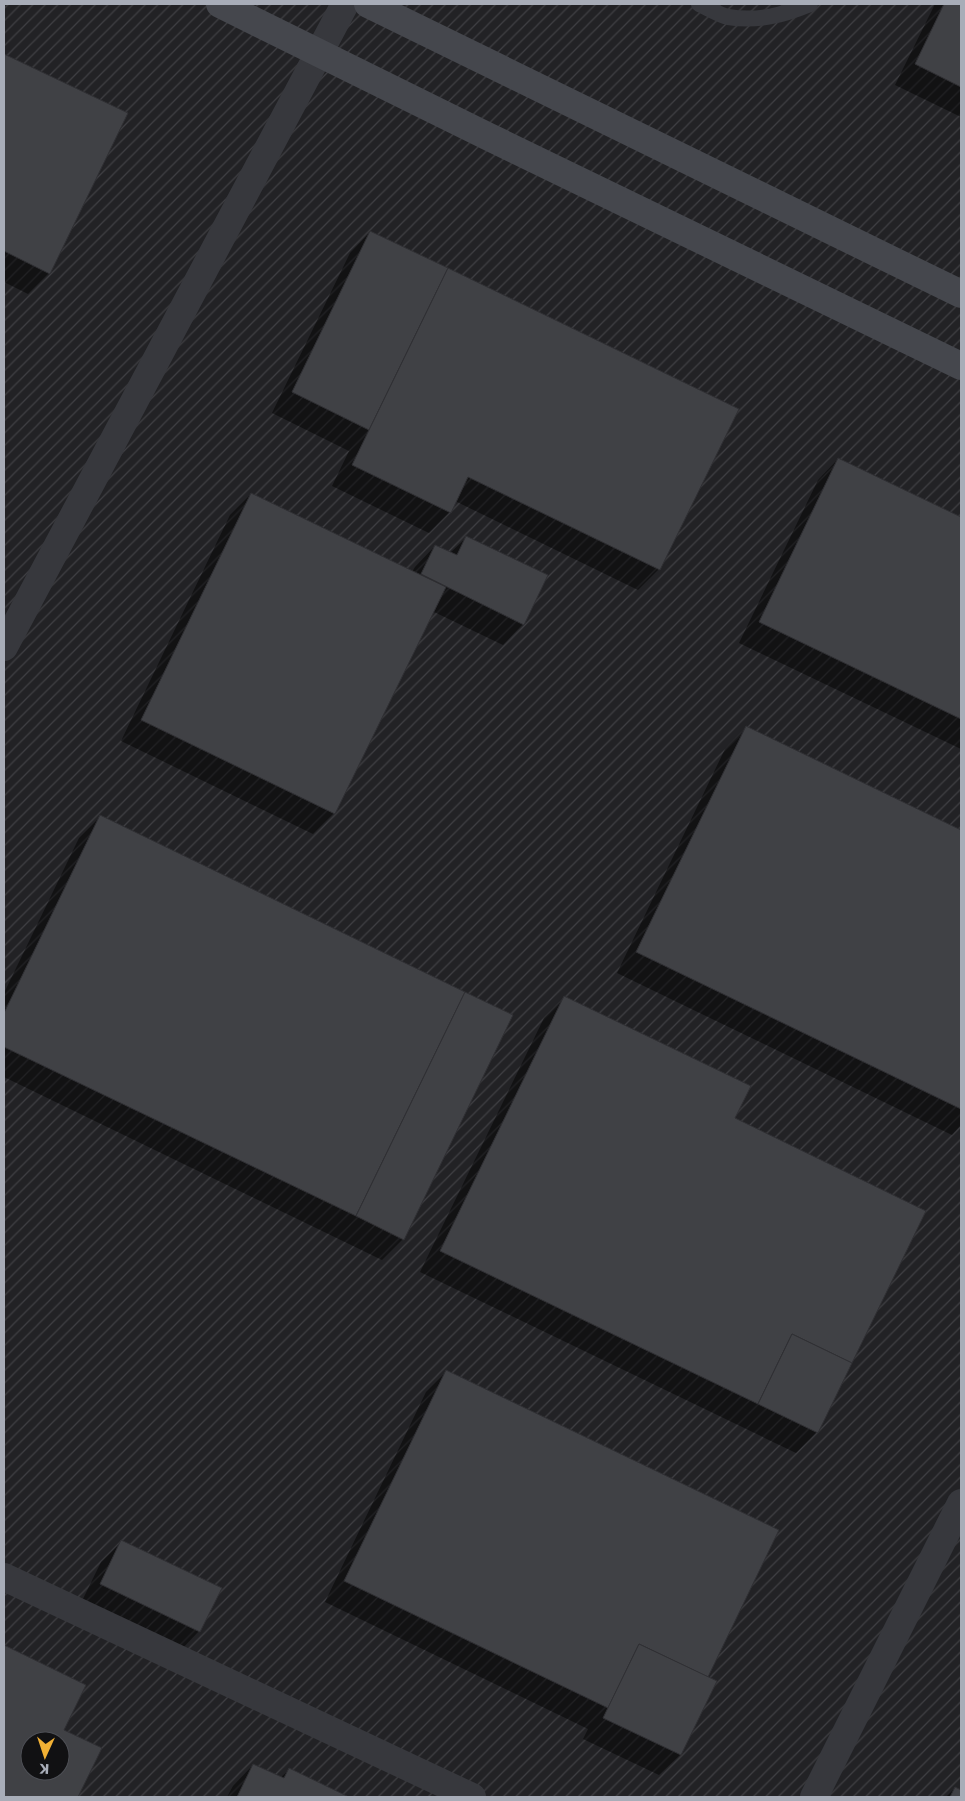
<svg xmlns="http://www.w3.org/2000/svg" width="965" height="1801" viewBox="0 0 965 1801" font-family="Jost,sans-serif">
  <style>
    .industrial { fill: url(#industrial-furrows); fill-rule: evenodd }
    .shadow { fill: #0007; fill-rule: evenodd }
    .building { fill: #404145; stroke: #303034; fill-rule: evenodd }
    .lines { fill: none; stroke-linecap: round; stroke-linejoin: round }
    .lane { stroke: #37383d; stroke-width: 16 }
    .street { stroke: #37383d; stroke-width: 28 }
    .secondary { stroke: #45474d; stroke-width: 28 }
  </style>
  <defs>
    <pattern id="industrial-furrows" width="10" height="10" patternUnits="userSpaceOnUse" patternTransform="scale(1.25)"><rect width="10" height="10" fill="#222225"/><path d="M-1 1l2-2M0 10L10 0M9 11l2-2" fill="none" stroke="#3f3f43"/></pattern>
  </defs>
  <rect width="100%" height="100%" fill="#161618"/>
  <path class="industrial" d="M4 4H961V1797H4ZM30 1741H60V1771H30Z"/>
  <g class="shadow">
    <path d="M935 4H961V117L895 85Z"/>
    <path d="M4 55 126 114 49 273 28 294 4 282Z"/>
    <path d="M370 232 737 409 659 569 638 590 455 501 450 512 429 533 332 486 349 451 272 413 350 253Z"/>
    <path d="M838 459 961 518V749L739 643 818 480Z"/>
    <path d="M251 494 412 572 415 567 435 546 450 553 466 538 523 624 503 645 432 611 334 813 313 834 121 741 230 515Z"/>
    <path d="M746 728 961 832V1125L952 1135 617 973 725 749Z"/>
    <path d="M100 817 403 1239 382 1260 4 1077V993L79 838Z"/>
    <path d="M564 998 733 1119 817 1432 796 1453 420 1272 544 1018Z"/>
    <path d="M447 1371 706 1678 715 1682 680 1755 659 1775 583 1739 588 1729 325 1602 426 1392Z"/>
    <path d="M121 1542 199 1631 179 1652 80 1605 101 1562Z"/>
    <path d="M4 1646 84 1685 62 1730 100 1749 77 1797H4ZM30 1741H60V1771H30Z"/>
    <path d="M253 1765 280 1778 289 1770 346 1797H227L233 1786Z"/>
    <path d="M955 1788 961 1791V1797H946Z"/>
  </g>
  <g class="building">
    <path d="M944 4H961V87L915 64Z"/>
    <path d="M4 54 128 113 50 274 4 251Z"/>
    <path d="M370 231 448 268 369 430 292 392Z"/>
    <path d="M448 268 739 409 660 570 468 477 451 513 352 465Z"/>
    <path d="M838 458 961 517V719L759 622Z"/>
    <path d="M251 493 446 587 335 814 141 720Z"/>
    <path d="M466 536 548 575 524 625 421 574 435 545 457 555Z"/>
    <path d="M746 726 961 830V1109L636 952Z"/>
    <path d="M100 815 465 992 356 1216 4 1047V1013Z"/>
    <path d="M465 992 513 1015 404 1240 356 1216Z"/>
    <path d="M564 996 751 1086 735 1118 926 1211 852 1363 792 1334 758 1404 440 1251Z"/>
    <path d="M792 1334 852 1363 818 1433 758 1404Z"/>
    <path d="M446 1370 779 1530 708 1677 639 1644 608 1708 344 1581Z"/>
    <path d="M121 1540 222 1588 200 1632 100 1584Z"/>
    <path d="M639 1644 717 1681 681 1755 603 1718Z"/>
    <path d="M4 1645 86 1685 64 1730 102 1748 78 1797H4ZM30 1741H60V1771H30Z"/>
    <path d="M253 1764 284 1778 289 1768 349 1797H237Z"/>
    <path d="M955 1787 961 1790V1797H950Z"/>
  </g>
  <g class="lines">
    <path class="lane" d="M699 4C708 8 719 15 728 17 758 22 783 15 810 4"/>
    <g class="street">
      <path d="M4 647 345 4"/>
      <path d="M4 1577 472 1797"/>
      <path d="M814 1797 961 1503"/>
    </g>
    <g class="secondary">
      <path d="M220 4 487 136 961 366"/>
      <path d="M368 4 961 294"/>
    </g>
  </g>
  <rect width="965" height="1801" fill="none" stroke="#a8adb8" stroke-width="10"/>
  <g transform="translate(45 1756) rotate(183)"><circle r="24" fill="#111113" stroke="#4d4f55"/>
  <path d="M0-4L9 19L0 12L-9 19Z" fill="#f2b134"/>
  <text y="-8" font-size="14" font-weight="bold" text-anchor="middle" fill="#a8adb8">K</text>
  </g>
</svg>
